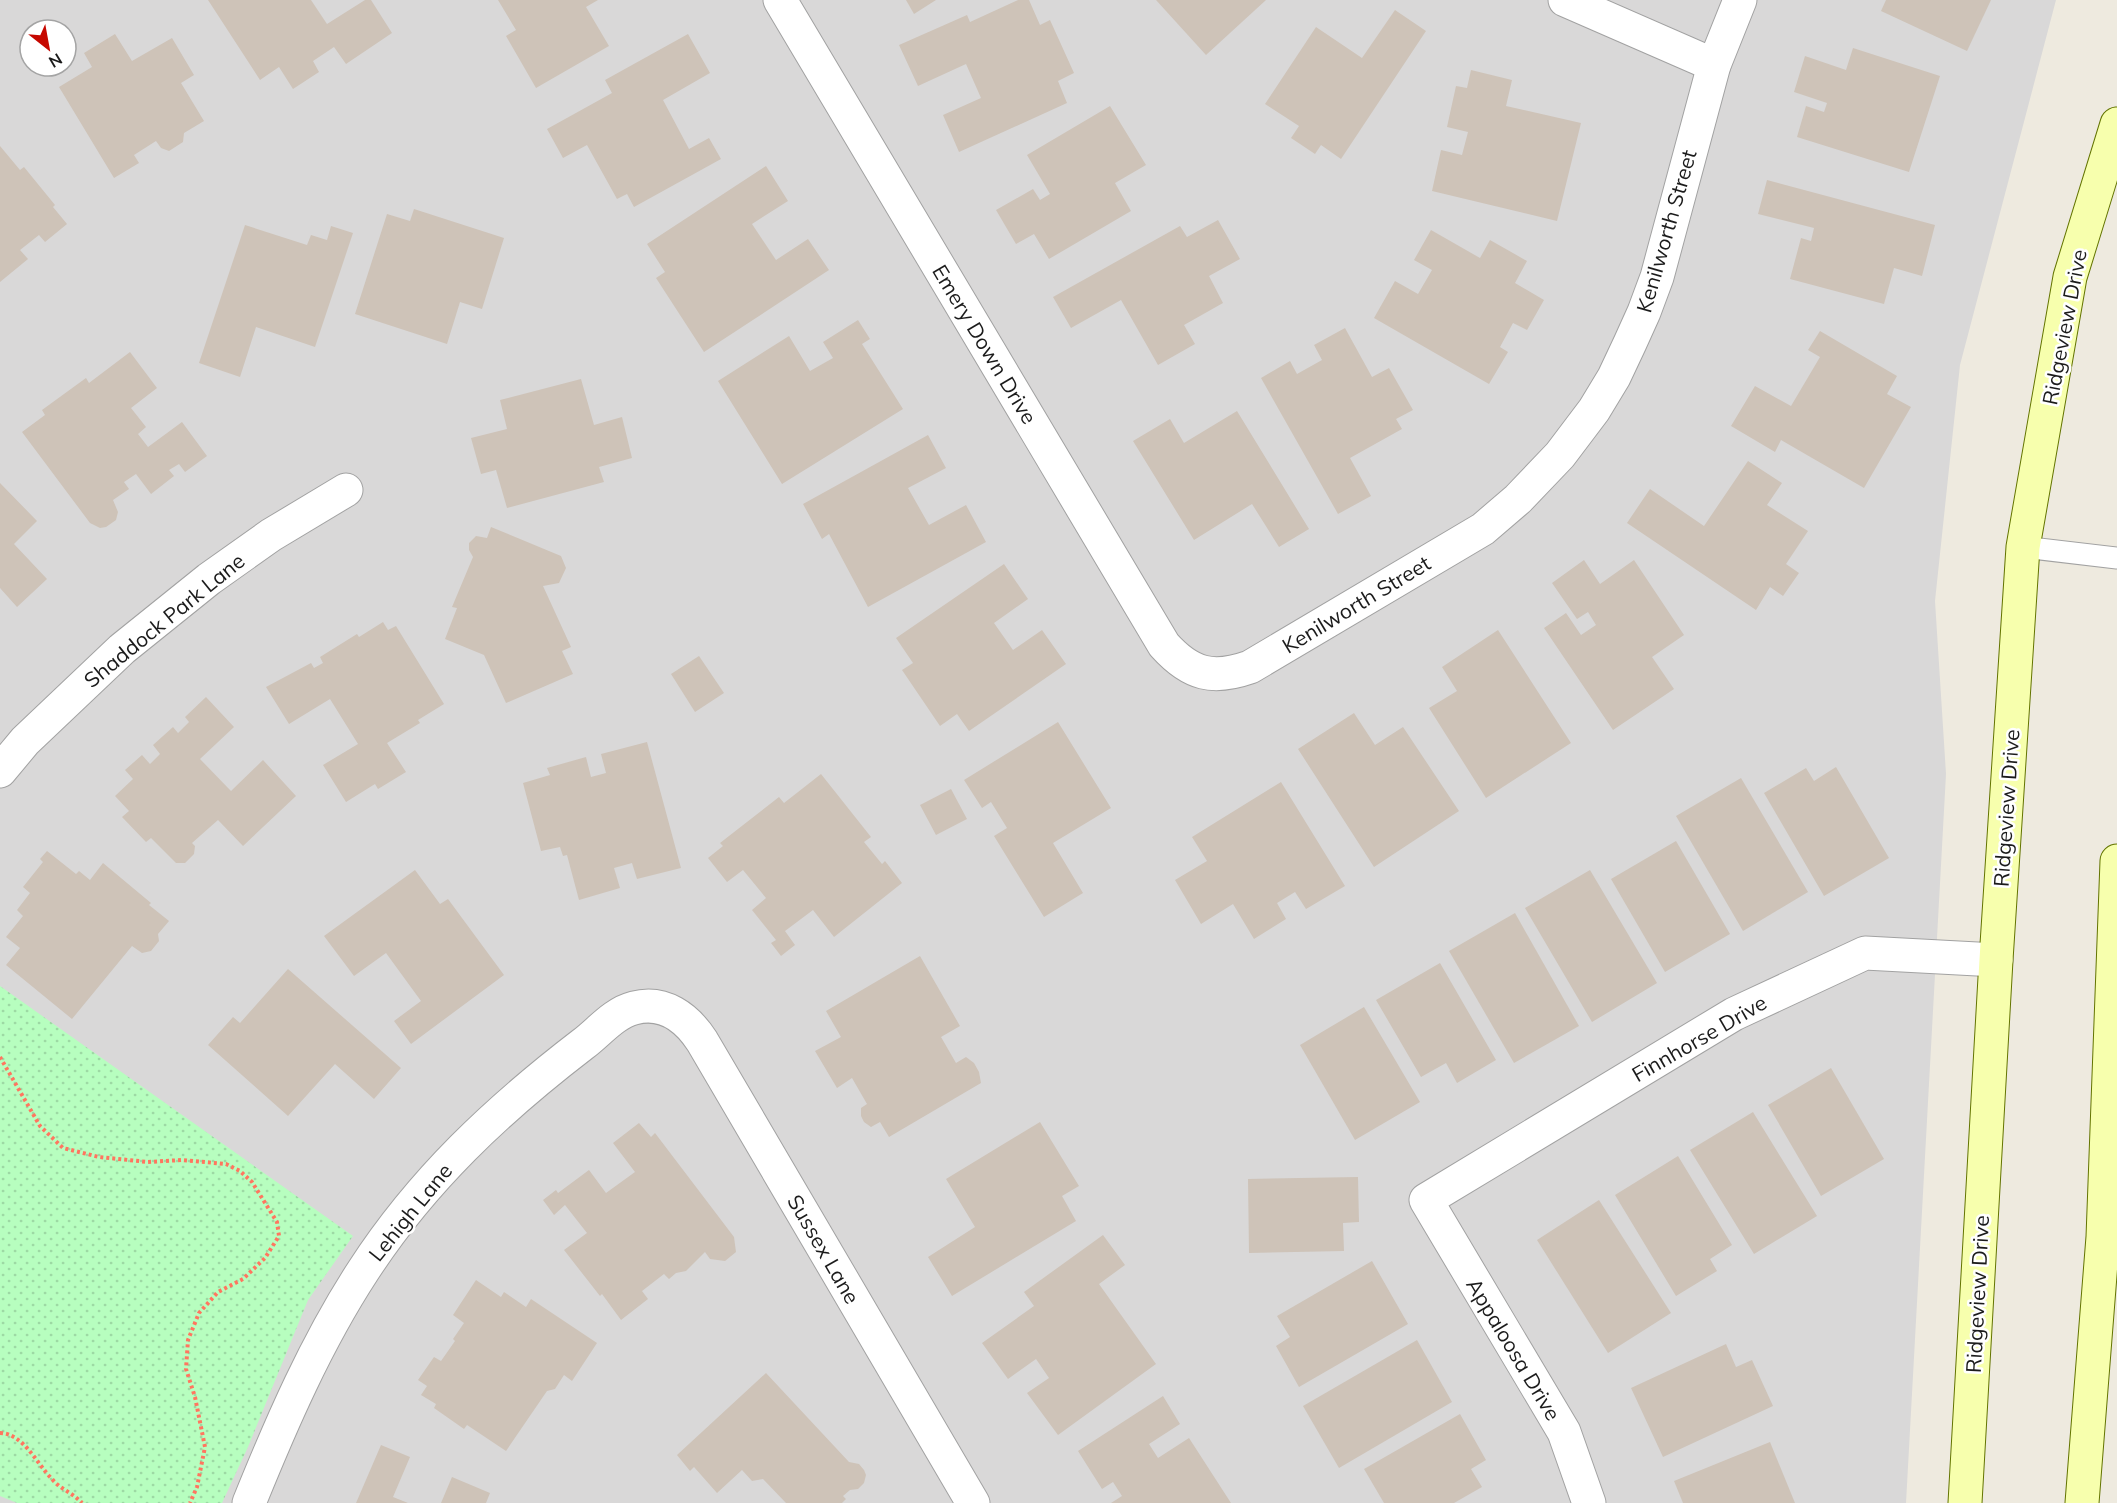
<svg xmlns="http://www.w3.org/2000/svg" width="2117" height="1503" viewBox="0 0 2117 1503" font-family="Mulish,sans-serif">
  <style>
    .residential { fill: #d9d8d8; fill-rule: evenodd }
    .park { fill: url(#park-dots) }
    .building { fill: #cec3b8 }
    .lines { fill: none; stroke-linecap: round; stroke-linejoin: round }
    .service-casing { stroke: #a2a2a2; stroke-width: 23 }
    .minor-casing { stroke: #a2a2a2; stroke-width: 35 }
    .secondary-casing { stroke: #637400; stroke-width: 35 }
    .path { stroke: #ff765f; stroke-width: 4; stroke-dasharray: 3 3; stroke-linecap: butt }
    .service { stroke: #fff; stroke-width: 21 }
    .minor { stroke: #fff; stroke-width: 33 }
    .secondary { stroke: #f7ffad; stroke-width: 33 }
    .labels { text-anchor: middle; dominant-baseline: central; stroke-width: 5; stroke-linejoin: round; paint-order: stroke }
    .street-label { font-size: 21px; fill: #1b1b1b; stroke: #fff }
  </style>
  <defs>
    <pattern id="park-dots" width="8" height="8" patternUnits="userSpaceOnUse" patternTransform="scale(1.5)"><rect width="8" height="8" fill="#b7febf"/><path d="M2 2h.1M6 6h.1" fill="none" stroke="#9dd9a4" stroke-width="1.8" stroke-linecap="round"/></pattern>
  </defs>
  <rect width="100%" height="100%" fill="#eeeadf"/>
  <path class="residential" d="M0 0H2056L1960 365 1935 601 1946 774 1906 1503H0ZM30 30H66V66H30Z"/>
  <path class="park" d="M0 986 353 1236 308 1300 248 1447 222 1503H17L0 1496Z"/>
  <g class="building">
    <path d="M208 0H311L327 24 365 0H371L392 33 346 64 334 47 313 61 319 72 293 89 279 67 260 80Z"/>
    <path d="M498 0H598L586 7 609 46 536 88 506 36 516 30Z"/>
    <path d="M906 0H936L914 14Z"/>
    <path d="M1018 0H1029L1040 25 1050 20 1074 73 1058 81 1067 103 959 152 943 115 981 98 966 64 918 86 899 45 967 15 970 22Z"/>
    <path d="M1156 0H1266L1206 55Z"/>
    <path d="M1886 0H1991L1967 51 1881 11Z"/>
    <path d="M1395 10 1426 31 1341 159 1321 145 1315 154 1291 138 1299 126 1265 104 1316 27 1362 58Z"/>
    <path d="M115 34 132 61 172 38 194 75 181 83 204 121 184 133 183 142 169 151 161 148 156 141 134 155 139 163 114 178 59 87 92 67 84 53Z"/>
    <path d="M688 34 710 73 663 100 689 149 709 138 721 159 634 207 627 194 617 199 587 145 563 158 547 129 612 93 605 80Z"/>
    <path d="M1853 48 1940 76 1909 172 1797 137 1806 106 1824 112 1827 103 1794 92 1805 56 1846 70Z"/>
    <path d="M1471 70 1512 80 1506 106 1581 123 1557 221 1432 191 1441 150 1462 155 1468 132 1447 127 1456 86 1467 88Z"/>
    <path d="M1110 106 1146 165 1115 183 1131 211 1049 259 1034 234 1016 244 996 210 1033 189 1040 200 1050 194 1027 155Z"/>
    <path d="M0 146 20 170 24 167 55 205 53 207 67 224 45 242 39 235 20 250 28 259 0 282Z"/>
    <path d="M766 166 788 201 752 224 776 260 808 239 829 270 704 352 656 278 665 272 647 244Z"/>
    <path d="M1767 180 1935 225 1922 276 1894 268 1884 304 1790 279 1801 238 1811 241 1814 228 1758 214Z"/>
    <path d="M414 209 504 238 482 309 460 302 447 344 355 314 387 214 410 221Z"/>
    <path d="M1218 220 1240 259 1209 276 1223 303 1184 325 1195 344 1158 365 1121 300 1071 328 1053 297 1180 226 1187 237Z"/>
    <path d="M245 225 307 245 311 235 327 240 331 226 353 233 315 347 256 327 240 377 199 363Z"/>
    <path d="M1431 230 1480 258 1490 240 1527 261 1515 283 1544 300 1527 330 1513 323 1500 347 1508 352 1489 384 1374 318 1395 281 1418 294 1432 270 1414 260Z"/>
    <path d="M858 320 870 339 862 344 903 409 782 484 718 381 789 336 810 371 833 358 823 342Z"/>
    <path d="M1345 328 1372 377 1389 368 1413 410 1396 419 1402 429 1350 458 1371 496 1338 514 1261 378 1290 361 1297 374 1322 360 1314 345Z"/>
    <path d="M1820 331 1897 376 1887 394 1911 407 1864 488 1781 440 1775 452 1731 426 1755 386 1791 406 1820 357 1808 350Z"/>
    <path d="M130 352 157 388 131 408 146 427 138 434 148 447 182 422 207 456 185 472 179 464 169 470 174 476 151 494 136 474 124 482 129 489 113 500 118 512 116 520 106 527 100 528 90 523 22 432 45 415 42 410 86 378 89 383Z"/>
    <path d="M581 379 594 425 622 417 632 458 599 467 604 482 507 508 496 470 481 474 471 438 507 429 500 400Z"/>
    <path d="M1237 411 1309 529 1279 547 1252 504 1194 540 1133 441 1170 419 1184 443Z"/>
    <path d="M928 435 946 468 908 488 929 525 966 505 986 542 868 607 829 534 822 539 803 504Z"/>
    <path d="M1748 461 1782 483 1767 505 1808 531 1786 564 1799 573 1783 596 1770 587 1756 610 1627 523 1650 489 1704 526Z"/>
    <path d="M0 483 37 521 14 544 47 579 17 607 0 588Z"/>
    <path d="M491 527 561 556 566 568 559 583 543 586 571 647 562 651 573 674 506 703 484 655 445 639 457 608 452 607 473 557 469 550V543L476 536 487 538Z"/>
    <path d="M1584 560 1600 584 1634 560 1684 635 1652 657 1674 689 1613 730 1544 628 1566 613 1581 635 1596 625 1588 612 1577 619 1552 583Z"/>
    <path d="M1004 564 1028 599 994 623 1013 650 1042 630 1066 664 969 731 957 714 940 726 902 670 913 663 896 638Z"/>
    <path d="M383 622 388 630 396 626 444 704 418 720 420 723 387 743 406 772 378 789 375 784 346 802 323 765 358 744 330 699 289 724 266 687 311 663 314 668 323 663 320 657 357 634 359 637Z"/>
    <path d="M1498 630 1571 743 1486 798 1429 708 1457 691 1442 667Z"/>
    <path d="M699 656 724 693 695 712 671 674Z"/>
    <path d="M206 697 234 727 200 759 231 791 263 760 296 796 243 846 218 820 192 843 195 846 194 854 185 863H176L151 838 146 842 122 817 129 811 115 796 133 779 125 770 142 755 150 764 160 754 153 745 173 727 178 733 189 722 185 717Z"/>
    <path d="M1354 713 1375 745 1403 727 1459 811 1374 867 1298 749Z"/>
    <path d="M1058 722 1111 808 1053 843 1083 893 1044 917 994 836 1007 828 991 802 982 808 964 780Z"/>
    <path d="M647 742 681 868 637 879 632 863 614 868 620 888 579 900 567 855 563 856 560 847 541 851 523 783 550 775 547 768 586 757 591 777 606 773 601 754Z"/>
    <path d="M1836 767 1889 858 1824 896 1764 793 1806 768 1814 781Z"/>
    <path d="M821 774 871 837 864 842 882 864 885 861 902 883 834 937 813 910 785 931 795 945 781 956 771 943 776 940 752 910 766 898 743 870 727 882 708 858 723 846 720 843 779 797 784 803Z"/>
    <path d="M1741 778 1808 892 1743 931 1676 816Z"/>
    <path d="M1281 782 1345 886 1306 909 1295 892 1277 903 1286 919 1254 939 1233 904 1201 924 1175 880 1207 861 1192 837Z"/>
    <path d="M951 789 967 819 936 835 920 805Z"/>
    <path d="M1676 841 1730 934 1665 972 1611 879Z"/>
    <path d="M47 851 76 874 79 871 90 880 103 863 151 903 149 905 169 921 158 934 159 941 151 951 142 953 132 946 72 1019 6 965 20 948 6 937 23 916 17 910 30 893 23 887 43 862 40 859Z"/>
    <path d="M415 870 440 904 448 899 504 975 411 1044 394 1021 421 1001 386 953 354 976 324 936Z"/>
    <path d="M1590 870 1657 983 1592 1022 1525 908Z"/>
    <path d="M1515 913 1579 1026 1514 1063 1449 951Z"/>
    <path d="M920 956 960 1026 941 1037 956 1063 966 1057 974 1063 979 1072 981 1083 889 1137 880 1122 871 1127 864 1122 861 1116V1108L867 1104 852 1078 837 1088 815 1051 841 1037 826 1011Z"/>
    <path d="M1440 963 1496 1060 1457 1083 1446 1063 1421 1077 1376 1000Z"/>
    <path d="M288 969 401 1068 374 1099 335 1064 288 1116 208 1045 233 1017 240 1023Z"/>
    <path d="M1364 1007 1420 1102 1355 1140 1300 1045Z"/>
    <path d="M1831 1068 1884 1159 1821 1196 1768 1105Z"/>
    <path d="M1753 1112 1817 1216 1754 1254 1690 1150Z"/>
    <path d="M1040 1122 1079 1186 1062 1196 1076 1221 952 1296 928 1257 975 1227 946 1179Z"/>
    <path d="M639 1123 651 1137 655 1133 734 1237 736 1252 725 1261 710 1259 705 1252 686 1271 676 1273 669 1279 664 1274 642 1291 648 1299 621 1320 602 1294 600 1296 564 1250 587 1233 565 1205 554 1215 543 1200 556 1190 558 1193 589 1170 606 1193 635 1172 613 1143Z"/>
    <path d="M1678 1156 1732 1245 1710 1259 1717 1271 1676 1296 1615 1195Z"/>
    <path d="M1358 1177 1359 1222 1343 1223 1344 1251 1249 1253 1248 1179Z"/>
    <path d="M1599 1200 1671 1313 1608 1353 1537 1240Z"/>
    <path d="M1103 1235 1125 1265 1099 1284 1156 1364 1058 1435 1027 1393 1049 1378 1036 1359 1008 1379 982 1343 1034 1306 1024 1292Z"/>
    <path d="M1372 1261 1408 1324 1299 1387 1276 1346 1290 1337 1277 1316Z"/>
    <path d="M476 1280 501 1297 504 1292 526 1307 531 1299 597 1343 572 1381 564 1375 555 1389 547 1391 506 1451 467 1425 464 1429 434 1408 436 1404 421 1395 427 1386 418 1380 434 1357 441 1361 455 1341 453 1339 464 1323 453 1315Z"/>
    <path d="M1417 1340 1452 1402 1339 1468 1303 1406Z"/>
    <path d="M1726 1344 1736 1367 1752 1360 1773 1406 1663 1457 1631 1388Z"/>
    <path d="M766 1373 849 1462 859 1464 864 1470 866 1475 864 1483 858 1489 850 1490 843 1496 846 1499 842 1503H786L763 1479 752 1481 742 1470 717 1493 694 1467 690 1471 677 1455Z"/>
    <path d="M1163 1396 1180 1424 1149 1444 1158 1458 1189 1438 1231 1503H1111L1122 1496 1113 1482 1102 1489 1078 1451Z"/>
    <path d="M1460 1414 1486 1460 1471 1469 1482 1487 1454 1503H1384L1364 1469Z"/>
    <path d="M1770 1442 1795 1503H1683L1674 1481Z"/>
    <path d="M381 1445 410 1457 393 1497 408 1503H356Z"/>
    <path d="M452 1477 490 1493 486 1503H441Z"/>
  </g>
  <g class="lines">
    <g class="service-casing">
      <path id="service" d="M2023 547 2117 558"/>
    </g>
    <g class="minor-casing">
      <g id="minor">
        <path d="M780 0 1164 645C1191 675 1213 680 1250 667L1483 529 1518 499 1560 455 1594 410 1614 377 1630 343 1644 312 1657 277 1714 65 1740 0"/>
        <path d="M1565 0 1714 65"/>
        <path d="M0 771 25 741 122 649 209 579 271 535 346 490"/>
        <path d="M249 1503C281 1424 316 1343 363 1271 422 1180 497 1110 583 1044 599 1032 614 1013 634 1008 664 1000 687 1018 702 1041L973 1503"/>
        <path d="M1589 1503 1564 1432 1426 1200 1734 1014 1865 953 1996 960"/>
      </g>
    </g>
    <g class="secondary-casing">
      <g id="secondary">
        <path d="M1965 1503 1996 960 2023 547 2070 277 2117 124"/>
        <path d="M2082 1503 2103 1237 2117 861"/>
      </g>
    </g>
    <g class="path">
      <path d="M0 1057 40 1126 63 1148 99 1157 148 1162 182 1160 226 1164 240 1171 252 1182 277 1222 279 1236 265 1258 243 1279 218 1292 199 1313 188 1340 186 1369 195 1397 205 1447 197 1487 190 1503"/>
      <path d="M0 1433C23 1433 37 1464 52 1479 60 1489 73 1493 82 1503"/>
    </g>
    <use href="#service" class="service"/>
    <use href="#minor" class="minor"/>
    <use href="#secondary" class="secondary"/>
  </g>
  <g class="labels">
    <g class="street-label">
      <text transform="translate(1666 231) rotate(-74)">Kenilworth Street</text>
      <text transform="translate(2064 327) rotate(-79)">Ridgeview Drive</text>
      <text transform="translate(985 344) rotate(59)">Emery Down Drive</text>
      <text transform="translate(1356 604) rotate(-31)">Kenilworth Street</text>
      <text transform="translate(164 620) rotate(-39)">Shaddock Park Lane</text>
      <text transform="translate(2006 808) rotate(-86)">Ridgeview Drive</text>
      <text transform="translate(1699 1038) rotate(-30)">Finnhorse Drive</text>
      <text transform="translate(410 1212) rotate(-51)">Lehigh Lane</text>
      <text transform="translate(824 1249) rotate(60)">Sussex Lane</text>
      <text transform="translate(1977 1294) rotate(-87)">Ridgeview Drive</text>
      <text transform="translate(1514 1349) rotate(59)">Appaloosa Drive</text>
    </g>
  </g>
  <g transform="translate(48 48) rotate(149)"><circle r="28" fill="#ffffff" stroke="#a4a4a4" stroke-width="1.5"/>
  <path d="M0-4.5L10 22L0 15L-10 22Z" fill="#c60800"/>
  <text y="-9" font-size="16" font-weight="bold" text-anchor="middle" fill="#1b1b1b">N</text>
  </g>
</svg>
